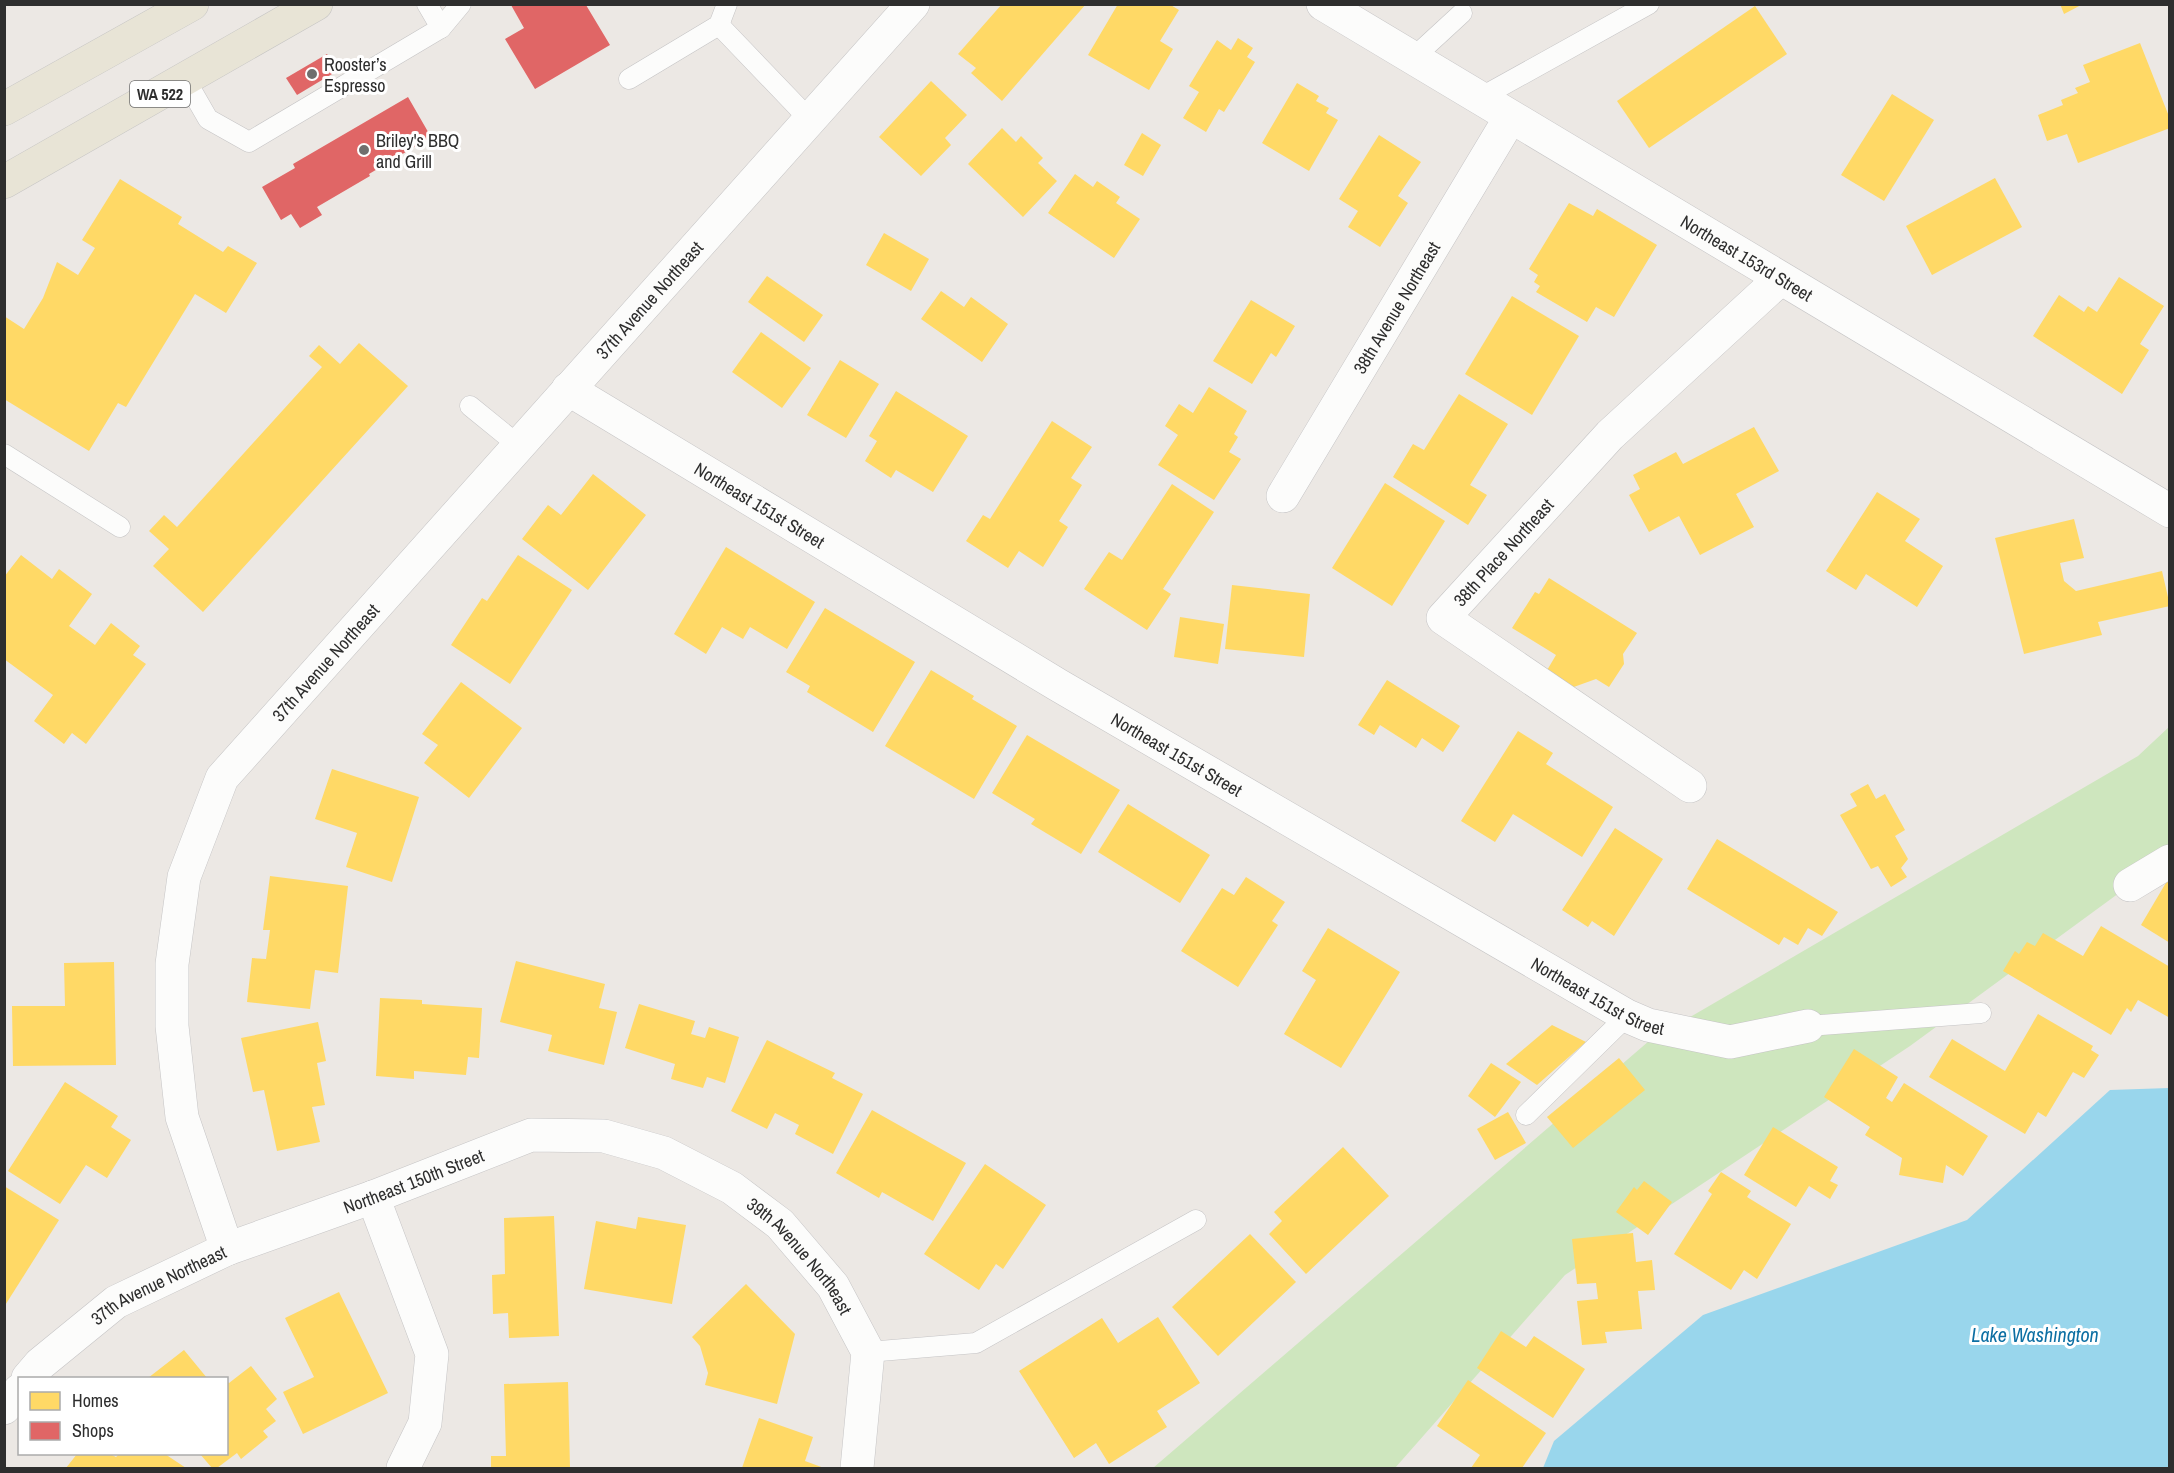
<svg xmlns="http://www.w3.org/2000/svg" width="2174" height="1473" viewBox="0 0 2174 1473" font-family="'Archivo Narrow',sans-serif">
  <style>
    .green { fill: #cee6be }
    .water { fill: #99d6ec }
    .homes { fill: #ffd966 }
    .shops { fill: #e06666 }
    .lines { fill: none; stroke-linecap: round; stroke-linejoin: round }
    .lane-casing { stroke: #c5c4c5; stroke-width: 21 }
    .street-casing { stroke: #c5c4c5; stroke-width: 34 }
    .primary-casing { stroke: #c6c5c4; stroke-width: 34 }
    .lane { stroke: #fcfcfb; stroke-width: 20 }
    .street { stroke: #fcfcfb; stroke-width: 33 }
    .primary { stroke: #e8e4d6; stroke-width: 33 }
    .poi-dot { fill: #706f6e; stroke: #fff; stroke-width: 2 }
    .labels { text-anchor: middle; dominant-baseline: central; stroke-width: 6; stroke-linejoin: round; paint-order: stroke }
    .shield { fill: #fff; stroke: #6d6d6d; stroke-width: 1.5 }
    .shield-label { font-size: 16px; font-weight: bold; fill: #2e2e2e }
    .poi-label { font-size: 18px; fill: #2e2e2e; stroke: #fff; text-anchor: start }
    .street-label { font-size: 18px; fill: #2e2e2e; stroke: #fff }
    .water-label { font-size: 20px; font-style: italic; fill: #0d6fa3; stroke: #fff }
  </style>
  <rect width="100%" height="100%" fill="#ece8e4"/>
  <path class="green" d="M2169 727V861L2130 885 1910 1046 1565 1275 1395 1468H1153L1649 1041 2138 756Z"/>
  <path class="water" d="M2169 1088V1468H1543L1554 1441 1703 1315 1967 1220 2110 1090Z"/>
  <g class="homes">
    <path d="M1002 4H1086L1002 101 971 73 976 68 958 54Z"/>
    <path d="M1118 4H1169L1179 10 1160 41 1173 49 1149 90 1088 55Z"/>
    <path d="M2060 4H2083L2064 14Z"/>
    <path d="M1755 6 1787 54 1649 148 1617 101Z"/>
    <path d="M1238 38 1253 48 1247 57 1255 62 1224 112 1219 109 1206 132 1183 118 1199 92 1189 86 1217 40 1231 50Z"/>
    <path d="M2140 43 2170 119V128L2078 163 2067 134 2047 141 2038 115 2063 105 2061 100 2078 93 2075 88 2090 82 2083 65Z"/>
    <path d="M931 81 967 115 945 138 951 145 921 176 879 137Z"/>
    <path d="M1297 83 1319 96 1316 101 1329 108 1326 113 1338 120 1309 171 1262 143Z"/>
    <path d="M1892 94 1934 120 1884 201 1841 175Z"/>
    <path d="M1002 128 1016 142 1021 136 1043 158 1038 163 1057 181 1023 217 968 164Z"/>
    <path d="M1142 133 1161 145 1143 176 1124 165Z"/>
    <path d="M1379 135 1421 162 1398 196 1408 203 1380 247 1348 227 1358 211 1339 199Z"/>
    <path d="M1075 174 1093 187 1097 181 1120 197 1116 203 1140 219 1114 258 1048 213Z"/>
    <path d="M1995 178 2022 227 1932 275 1906 226Z"/>
    <path d="M120 179 182 217 178 224 223 252 228 246 257 263 226 313 195 294 126 407 118 403 89 451 4 399V316L24 329 43 298 57 262 78 275 95 248 82 240Z"/>
    <path d="M1569 203 1593 216 1597 209 1657 245 1614 317 1596 307 1587 322 1536 292 1540 286 1534 282 1538 275 1529 269Z"/>
    <path d="M884 233 929 259 911 291 866 265Z"/>
    <path d="M767 276 823 315 804 342 748 302Z"/>
    <path d="M2119 277 2164 306 2140 344 2149 350 2122 394 2033 336 2059 295 2084 312 2088 306 2097 312Z"/>
    <path d="M941 291 964 307 971 297 1008 324 982 362 921 319Z"/>
    <path d="M1512 296 1579 336 1532 415 1465 374Z"/>
    <path d="M1251 300 1295 326 1276 357 1271 353 1252 384 1213 361Z"/>
    <path d="M761 332 811 368 782 408 732 372Z"/>
    <path d="M359 343 408 386 203 612 153 566 169 549 149 531 164 515 177 527 322 367 309 356 319 345 340 364Z"/>
    <path d="M840 360 879 384 846 438 807 415Z"/>
    <path d="M1209 387 1247 411 1234 434 1238 437 1229 452 1241 459 1214 500 1158 465 1178 435 1165 426 1179 404 1193 413Z"/>
    <path d="M896 391 968 436 933 492 896 470 891 478 865 461 877 441 869 436Z"/>
    <path d="M1459 394 1508 424 1470 485 1487 495 1468 525 1393 477 1413 444 1424 450Z"/>
    <path d="M1052 421 1092 447 1071 478 1082 485 1059 521 1068 527 1043 567 1019 551 1008 568 966 541 983 515 990 519Z"/>
    <path d="M1754 427 1779 471 1736 494 1754 527 1700 555 1679 516 1649 532 1629 495 1640 489 1633 475 1676 452 1683 464Z"/>
    <path d="M593 474 646 515 588 590 522 539 548 505 561 515Z"/>
    <path d="M1385 483 1445 521 1392 606 1332 568Z"/>
    <path d="M1172 484 1214 512 1163 589 1171 594 1147 630 1084 589 1109 552 1122 560Z"/>
    <path d="M1877 492 1920 519 1905 541 1943 566 1917 607 1866 574 1856 590 1826 571Z"/>
    <path d="M2074 519 2084 558 2060 563 2064 581 2076 591 2162 571 2170 606 2098 622 2102 635 2024 654 1995 538Z"/>
    <path d="M726 547 815 602 787 649 750 627 743 639 722 627 706 654 674 634Z"/>
    <path d="M21 555 52 579 59 569 92 594 69 626 95 645 111 623 140 646 133 655 146 664 86 744 72 733 64 744 34 721 53 695 4 659V577Z"/>
    <path d="M518 555 572 590 510 684 451 645 482 598 487 601Z"/>
    <path d="M1549 578 1637 633 1623 654 1624 664 1609 687 1596 679 1571 688 1546 672 1556 655 1512 628 1535 592 1539 594Z"/>
    <path d="M1232 585 1310 594 1304 657 1225 649Z"/>
    <path d="M825 608 915 662 873 732 807 692 810 686 786 672Z"/>
    <path d="M1180 617 1224 624 1218 664 1174 657Z"/>
    <path d="M931 670 974 696 972 699 1017 726 974 799 885 746Z"/>
    <path d="M1387 680 1460 726 1443 752 1422 738 1416 748 1380 725 1374 735 1358 725Z"/>
    <path d="M461 682 522 728 469 798 424 763 438 745 422 734Z"/>
    <path d="M1518 731 1553 753 1546 764 1613 807 1582 857 1513 814 1495 842 1461 821Z"/>
    <path d="M1027 735 1120 790 1081 854 1031 824 1035 819 992 793Z"/>
    <path d="M332 769 419 797 392 882 346 867 357 833 315 819Z"/>
    <path d="M1868 784 1876 799 1885 794 1905 830 1895 836 1908 859 1901 868 1907 877 1891 887 1878 866 1871 869 1840 815 1857 806 1850 794Z"/>
    <path d="M1128 804 1210 855 1180 903 1098 852Z"/>
    <path d="M1615 828 1663 859 1614 936 1592 921 1588 927 1562 910Z"/>
    <path d="M1717 839 1838 912 1822 936 1808 928 1798 945 1784 937 1779 945 1687 889Z"/>
    <path d="M270 876 348 886 338 973 315 970 310 1009 247 1002 252 958 266 959 270 930H263Z"/>
    <path d="M1246 877 1285 902 1272 921 1278 925 1238 987 1181 951 1222 888 1234 895Z"/>
    <path d="M2167 881 2170 883V943L2141 925Z"/>
    <path d="M2101 926 2170 967V1018L2138 1000 2131 1012 2127 1008 2111 1035 2003 971 2015 951 2019 954 2027 942 2035 946 2043 933 2083 956Z"/>
    <path d="M1328 928 1400 972 1341 1068 1284 1034 1316 980 1302 971Z"/>
    <path d="M516 961 605 984 599 1008 617 1012 604 1065 548 1051 552 1035 500 1022Z"/>
    <path d="M114 962 116 1065 13 1066 12 1006H65L64 963Z"/>
    <path d="M380 998 422 1000V1004L482 1008 479 1058 468 1057 466 1075 414 1071V1079L376 1076Z"/>
    <path d="M639 1004 695 1021 691 1034 705 1038 709 1027 739 1037 725 1083 707 1077 703 1088 671 1079 675 1064 625 1048Z"/>
    <path d="M2038 1014 2093 1046 2091 1050 2099 1055 2084 1078 2073 1072 2046 1117 2038 1112 2025 1134 1929 1077 1952 1039 2005 1071Z"/>
    <path d="M318 1022 326 1061 317 1063 325 1105 312 1107 320 1142 277 1151 264 1090 253 1092 241 1038Z"/>
    <path d="M1552 1025 1586 1042 1537 1085 1506 1064Z"/>
    <path d="M767 1040 835 1073 832 1078 863 1094 833 1154 795 1134 799 1125 775 1113 767 1129 731 1111Z"/>
    <path d="M1854 1049 1898 1077 1886 1098 1892 1102 1904 1083 1988 1136 1963 1176 1946 1165 1943 1183 1899 1175 1902 1158 1865 1135 1870 1127 1824 1097Z"/>
    <path d="M1619 1058 1645 1090 1573 1148 1547 1117Z"/>
    <path d="M1491 1063 1521 1082 1495 1117 1468 1096Z"/>
    <path d="M65 1082 118 1116 111 1127 131 1140 107 1178 86 1165 60 1204 8 1171Z"/>
    <path d="M872 1110 966 1163 933 1221 882 1192 879 1198 836 1173Z"/>
    <path d="M1508 1112 1526 1143 1495 1160 1477 1129Z"/>
    <path d="M1773 1127 1838 1167 1830 1181 1838 1185 1830 1199 1809 1186 1796 1207 1744 1175Z"/>
    <path d="M1343 1147 1389 1196 1306 1274 1269 1234 1282 1221 1274 1212Z"/>
    <path d="M985 1164 1046 1205 1003 1269 996 1264 979 1290 924 1254Z"/>
    <path d="M1721 1172 1751 1191 1747 1197 1791 1224 1757 1279 1744 1270 1731 1290 1674 1254 1712 1194 1708 1191Z"/>
    <path d="M1644 1181 1672 1202 1648 1235 1616 1212 1634 1187 1637 1190Z"/>
    <path d="M4 1186 59 1220 4 1307Z"/>
    <path d="M554 1216 559 1336 509 1338 508 1313 493 1314 492 1275 505 1274 504 1218Z"/>
    <path d="M638 1217 686 1225 672 1304 584 1289 596 1221 636 1229Z"/>
    <path d="M1633 1233 1636 1262 1652 1260 1655 1290 1638 1291 1642 1329 1605 1332 1607 1343 1582 1345 1577 1301 1598 1299 1596 1283 1577 1284 1572 1239Z"/>
    <path d="M1250 1234 1296 1282 1218 1356 1172 1307Z"/>
    <path d="M746 1284 795 1334 777 1404 705 1385 708 1373 700 1346 692 1337Z"/>
    <path d="M339 1292 388 1393 303 1434 283 1392 314 1377 285 1318Z"/>
    <path d="M1158 1317 1200 1383 1157 1411 1167 1427 1109 1464 1096 1443 1074 1458 1019 1371 1102 1318 1118 1343Z"/>
    <path d="M1501 1331 1526 1347 1534 1336 1585 1369 1553 1418 1477 1368Z"/>
    <path d="M184 1350 207 1378H148Z"/>
    <path d="M251 1366 277 1399 266 1409 276 1421 263 1431 268 1437 241 1459 237 1453 217 1468H212L200 1454H226V1381L229 1383Z"/>
    <path d="M1468 1380 1546 1433 1522 1468H1471L1480 1455 1437 1426Z"/>
    <path d="M568 1382 570 1468H491V1456H506L504 1384Z"/>
    <path d="M759 1418 813 1437 805 1461 824 1468H742Z"/>
    <path d="M77 1454H110L116 1457 119 1454H165L186 1468H66Z"/>
  </g>
  <g class="shops">
    <path d="M511 5H586L610 45 535 89 505 39 524 28Z"/>
    <path d="M327 54 337 71 297 95 286 78Z"/>
    <path d="M408 97 431 137 369 174 370 176 317 207 322 215 300 228 291 214 281 220 262 187 295 168 293 164Z"/>
  </g>
  <g class="lines">
    <g class="lane-casing">
      <g id="lane">
        <path d="M427 4 441 28"/>
        <path d="M719 25 810 120"/>
        <path d="M1412 59 1462 13"/>
        <path d="M185 79 208 119 249 142 441 28 461 4"/>
        <path d="M629 79 719 25 727 4"/>
        <path d="M1478 99 1649 4"/>
        <path d="M470 406 518 445"/>
        <path d="M4 454 120 527"/>
        <path d="M1808 1026 1981 1013"/>
        <path d="M1526 1115 1627 1016"/>
        <path d="M868 1352 976 1343 1196 1220"/>
      </g>
    </g>
    <g class="street-casing">
      <g id="street">
        <path id="s1" d="M1323 4 2170 511"/>
        <path id="s2" d="M568 389 1058 685 1627 1016 1648 1025 1730 1042 1808 1026"/>
        <path id="s3" d="M1283 496 1510 118"/>
        <path id="s4" d="M1690 786 1443 618 1610 435 1780 279"/>
        <path d="M2130 885 2170 861"/>
        <path d="M373 1197 432 1354 425 1423 403 1468"/>
        <path id="s5" d="M227 1249 182 1117 172 1026V964L184 877 222 778 913 4"/>
        <path id="s6" d="M28 1378 40 1364 116 1302 227 1249 373 1197 531 1135 604 1136 664 1153 732 1188 780 1224 833 1286 868 1352 857 1468"/>
        <path d="M4 1408 20 1390"/>
      </g>
    </g>
    <g class="primary-casing">
      <g id="primary">
        <path d="M4 109 192 4"/>
        <path d="M4 182 316 4"/>
      </g>
    </g>
    <use href="#lane" class="lane"/>
    <use href="#street" class="street"/>
    <use href="#primary" class="primary"/>
  </g>
  <g class="poi-dot">
    <circle cx="312" cy="74" r="6"/>
    <circle cx="364" cy="150" r="6"/>
  </g>
  <g class="labels">
    <rect class="shield" x="130" y="81" width="60" height="26" rx="4.5"/>
    <g class="shield-label">
      <text x="160" y="94">WA 522</text>
    </g>
    <g class="poi-label">
      <text x="324" y="64">Rooster’s<tspan x="324" dy="21">Espresso</tspan></text>
      <text x="376" y="140">Briley's BBQ<tspan x="376" dy="21">and Grill</tspan></text>
    </g>
    <g class="street-label">
      <text stroke="none"><textPath href="#s1" startOffset="494">Northeast 153rd Street</textPath></text>
      <text stroke="none"><textPath href="#s5" startOffset="1128">37th Avenue Northeast</textPath></text>
      <text stroke="none"><textPath href="#s3" startOffset="220">38th Avenue Northeast</textPath></text>
      <text stroke="none"><textPath href="#s2" startOffset="224">Northeast 151st Street</textPath></text>
      <text stroke="none"><textPath href="#s4" startOffset="388">38th Place Northeast</textPath></text>
      <text stroke="none"><textPath href="#s5" startOffset="642">37th Avenue Northeast</textPath></text>
      <text stroke="none"><textPath href="#s2" startOffset="710">Northeast 151st Street</textPath></text>
      <text stroke="none"><textPath href="#s2" startOffset="1196">Northeast 151st Street</textPath></text>
      <text stroke="none"><textPath href="#s6" startOffset="438">Northeast 150th Street</textPath></text>
      <text stroke="none"><textPath href="#s6" startOffset="873">39th Avenue Northeast</textPath></text>
      <text stroke="none"><textPath href="#s6" startOffset="162">37th Avenue Northeast</textPath></text>
    </g>
    <g class="water-label">
      <text x="2035" y="1334">Lake Washington</text>
    </g>
  </g>
  <rect width="2174" height="1473" fill="none" stroke="#2e2e2e" stroke-width="12"/>
  <rect x="18" y="1377" width="210" height="78" fill="#ffffff" stroke="#ababab" stroke-width="1.5"/>
  <rect x="30" y="1392" width="30" height="18" fill="#ffd966" stroke="#ababab" stroke-width="1.5"/>
  <text x="72" y="1407" font-size="18" fill="#2e2e2e">Homes</text>
  <rect x="30" y="1422" width="30" height="18" fill="#e06666" stroke="#ababab" stroke-width="1.5"/>
  <text x="72" y="1437" font-size="18" fill="#2e2e2e">Shops</text>
</svg>
